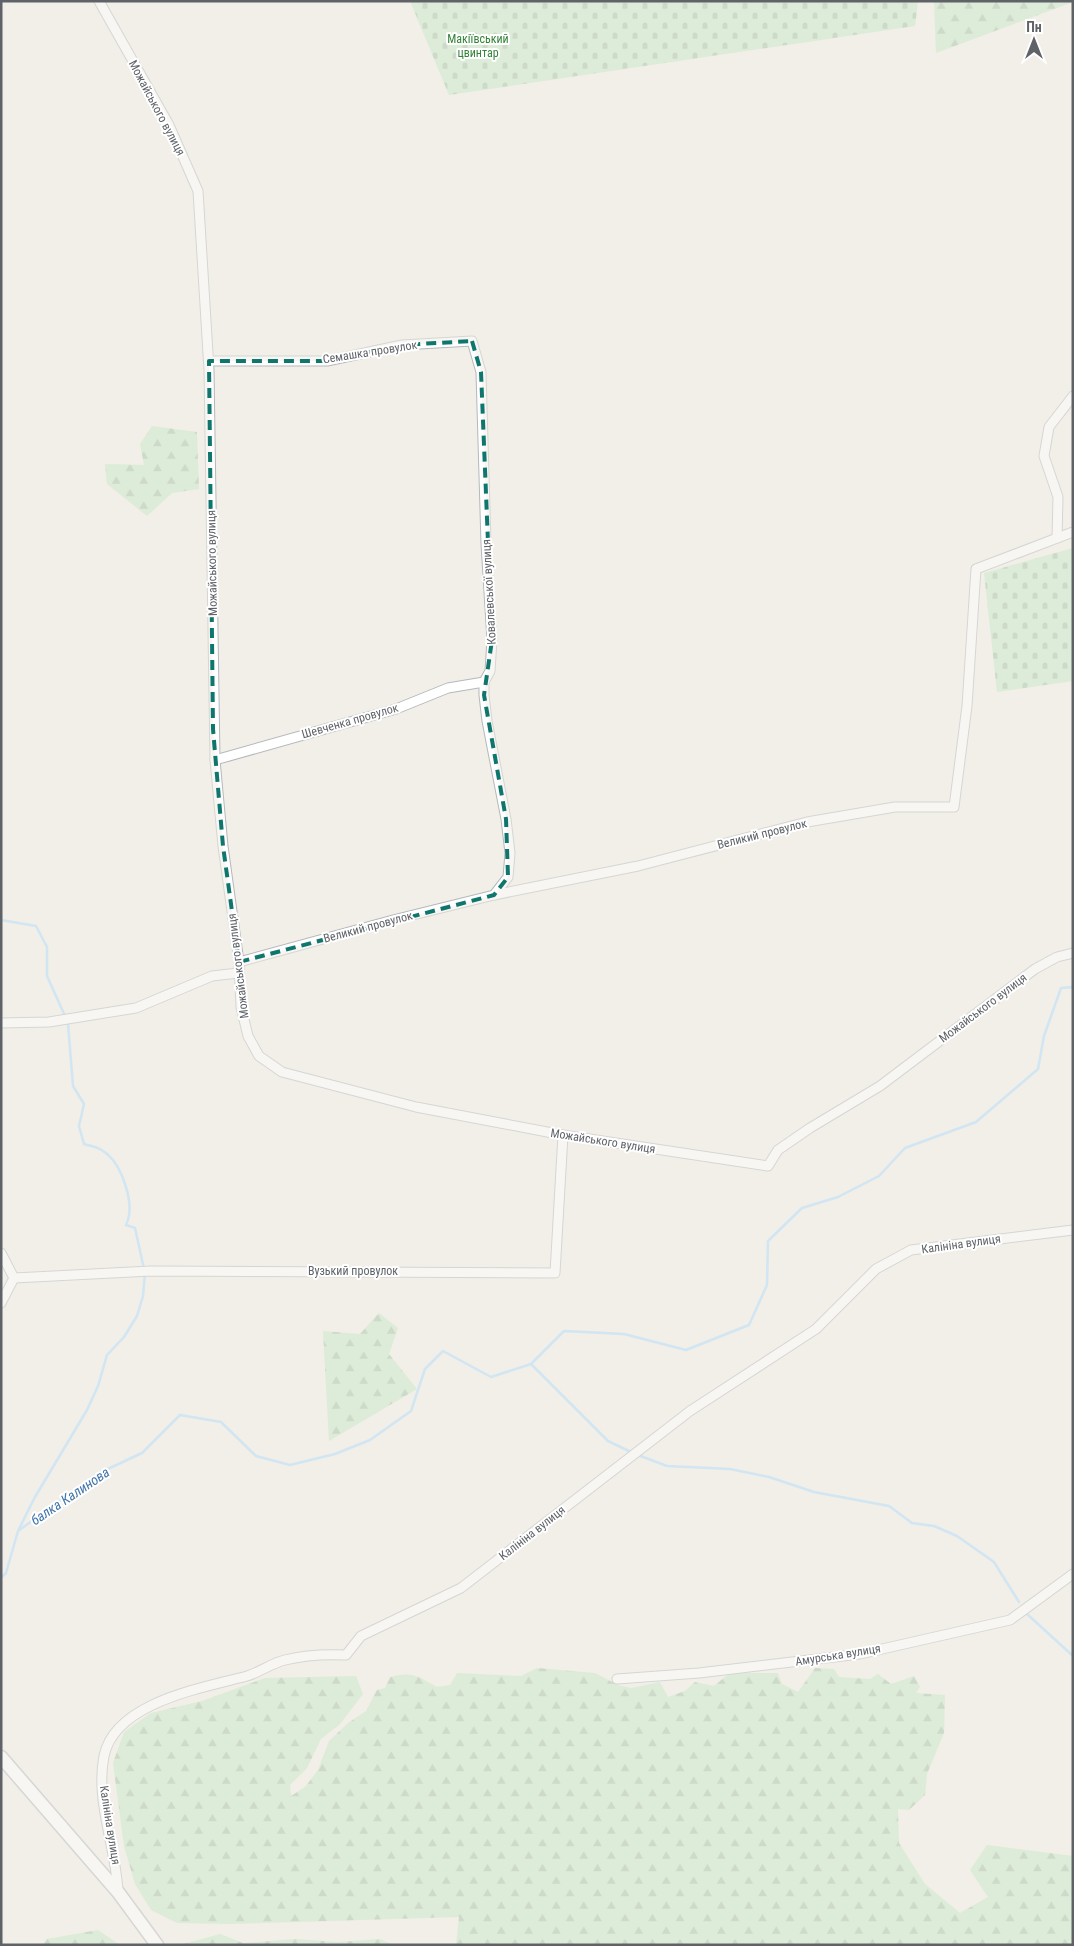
<svg xmlns="http://www.w3.org/2000/svg" width="1074" height="1946" viewBox="0 0 1074 1946" font-family="'Roboto Condensed',sans-serif">
  <style>
    .forest { fill: url(#forest-firs) }
    .cemetery { fill: url(#cemetery-stones) }
    .lines { fill: none; stroke-linecap: round; stroke-linejoin: round }
    .stream { stroke: #aadaff; stroke-width: 2.5 }
    .minor-casing { stroke: #b5b8bc; stroke-width: 11 }
    .secondary-casing { stroke: #b6babf; stroke-width: 15 }
    .minor { stroke: #fff; stroke-width: 9 }
    .secondary { stroke: #fff; stroke-width: 12 }
    .marked { fill: none; stroke: #0f766e; stroke-width: 4; stroke-dasharray: 10 6; stroke-linejoin: round }
    .labels { text-anchor: middle; dominant-baseline: central; stroke-width: 4; stroke-linejoin: round; paint-order: stroke }
    .park-label { font-size: 12px; fill: #348238; stroke: #fff }
    .street-label { font-size: 12px; fill: #5f6368; stroke: #fff }
    .water-label { font-size: 14px; font-style: italic; fill: #4174aa; stroke: #fff }
  </style>
  <defs>
    <pattern id="forest-firs" width="22" height="20" patternUnits="userSpaceOnUse" patternTransform="scale(1.25)"><rect width="22" height="20" fill="#c5e8c5"/><path d="M5 1l3.5 6h-7zM16 11l3.5 6h-7z" fill="#a3c0a4"/></pattern>
    <pattern id="cemetery-stones" width="16" height="16" patternUnits="userSpaceOnUse" patternTransform="scale(1.25)"><rect width="16" height="16" fill="#c5e8c5"/><path d="M2 7V4a2 2 0 0 1 4 0v3zM10 15v-3a2 2 0 0 1 4 0v3z" fill="#a3c0a4"/></pattern>
  </defs>
  <rect width="100%" height="100%" fill="#f1efe8"/>
  <g class="forest">
    <path d="M934 1H1073V2L936 53Z"/>
    <path d="M152 426 197 432 199 489 172 493 147 516 107 484 105 464 144 465 140 444Z"/>
    <path d="M379 1313 398 1328 389 1354 417 1389 329 1441 323 1331 360 1334Z"/>
    <path d="M537 1668 595 1673 618 1685 631 1688 660 1682 668 1697 685 1691 695 1682 714 1686 730 1673H778L782 1684 798 1692 815 1668 834 1669 839 1677 870 1679 878 1674 891 1684 914 1676 920 1687 916 1693 945 1695 944 1733 927 1774 925 1795 909 1810 898 1809 899 1843 925 1884 960 1913 988 1897 970 1870 987 1845 1073 1856V1945H456L459 1917 231 1924 177 1923 151 1910 135 1884 124 1846 113 1763 124 1732 151 1713 202 1701 265 1678 356 1676 363 1694 340 1724 321 1739 307 1768 290 1785 291 1796 305 1787 318 1770 329 1741 348 1723 366 1711 377 1690 385 1688 390 1677C412 1671 418 1676 437 1687L450 1685 457 1673 521 1676Z"/>
    <path d="M98 1930 120 1945H42L47 1939Z"/>
    <path d="M220 1934 243 1943 295 1939 338 1942 380 1939 393 1945H180Z"/>
  </g>
  <g class="cemetery">
    <path d="M410 1H918L915 26 449 95Z"/>
    <path d="M1073 548V681L997 692 984 573Z"/>
  </g>
  <g class="lines">
    <g class="stream">
      <path d="M1 920 36 926 47 947V976L65 1016"/>
      <path d="M68 1024 73 1086 84 1104 79 1126 84 1144C90 1146 98 1147 103 1151 122 1163 136 1205 126 1225L135 1228 144 1269"/>
      <path d="M531 1364 608 1441 633 1453"/>
      <path d="M638 1455 667 1466 730 1469 769 1477 814 1492 889 1506 912 1523 934 1526 957 1536 994 1562 1019 1602"/>
      <path d="M19 1529 35 1497 87 1410 98 1386 107 1355 124 1337 137 1316 143 1296 145 1273"/>
      <path d="M1 1578 6 1573 18 1531 97 1474 142 1453 180 1415 221 1422 256 1456 290 1465 335 1454 370 1440 411 1411 425 1369 443 1351 491 1377 531 1364 564 1331 624 1334 686 1350 749 1325 767 1285 768 1241 802 1208 838 1197 879 1176 905 1148 976 1122 1038 1069 1044 1036 1061 988 1073 987"/>
      <path d="M1027 1614 1073 1656"/>
    </g>
    <g class="minor-casing">
      <g id="minor">
        <path d="M99 1 169 125 198 191 209 370 215 760 223 846 239 962 241 1007 248 1036 259 1056 282 1072 416 1107 563 1135 768 1166 778 1150 810 1128 880 1086 1035 969 1057 957 1073 953"/>
        <path d="M209 361H327L402 345 472 341 481 372 486 544 492 640 490 671 484 682V695L487 721 506 819 510 853 508 877 494 895"/>
        <path d="M1057 538 1058 497 1044 456 1049 427 1073 396"/>
        <path d="M215 760 396 709 448 688 484 682"/>
        <path d="M239 962 393 920 494 895 638 866 807 822 895 807H954L967 706 976 569 1073 532"/>
        <path d="M1 1023 49 1022 136 1008 212 976 238 973"/>
        <path d="M1 1253 14 1278 151 1271 555 1273 563 1135"/>
        <path d="M1 1303 14 1278"/>
        <path d="M617 1679 699 1673 860 1654 1010 1620 1073 1574"/>
        <path d="M118 1892C116 1847 95 1801 104 1756 115 1702 203 1688 247 1676 260 1672 272 1663 285 1660 305 1655 326 1654 346 1655L361 1636 461 1588 690 1411 816 1329 876 1269 911 1250 1073 1230"/>
      </g>
    </g>
    <g class="secondary-casing">
      <path id="secondary" d="M1 1757 118 1892 157 1945"/>
    </g>
    <use href="#minor" class="minor"/>
    <use href="#secondary" class="secondary"/>
  </g>
  <path d="M0 0H1074V1946H0ZM472 341 481 372 492 640 484 695 506 819 508 877 494 895 239 962 223 846 213 729 209 361H327L402 345Z" fill="#f1efe8" fill-opacity=".55" fill-rule="evenodd"/>
  <path class="marked" d="M472 341 481 372 492 640 484 695 506 819 508 877 494 895 239 962 223 846 213 729 209 361H327L402 345Z"/>
  <g class="labels">
    <g class="park-label">
      <text x="478" y="39">Макіївський<tspan x="478" dy="14">цвинтар</tspan></text>
    </g>
    <g class="street-label">
      <text transform="translate(157 108) rotate(62)">Можайського вулиця</text>
      <text transform="translate(370 352) rotate(-9)">Семашка провулок</text>
      <text transform="translate(212 563) rotate(-91)">Можайського вулиця</text>
      <text transform="translate(489 592) rotate(-93)">Ковалевської вулиця</text>
      <text transform="translate(350 721) rotate(-16)">Шевченка провулок</text>
      <text transform="translate(762 834) rotate(-14)">Великий провулок</text>
      <text transform="translate(368 927) rotate(-15)">Великий провулок</text>
      <text transform="translate(238 966) rotate(-97)">Можайського вулиця</text>
      <text transform="translate(983 1008) rotate(-37)">Можайського вулиця</text>
      <text transform="translate(603 1141) rotate(9)">Можайського вулиця</text>
      <text transform="translate(961 1244) rotate(-8)">Калініна вулиця</text>
      <text x="353" y="1271">Вузький провулок</text>
      <text transform="translate(532 1533) rotate(-38)">Калініна вулиця</text>
      <text transform="translate(838 1655) rotate(-9)">Амурська вулиця</text>
      <text transform="translate(110 1825) rotate(81)">Калініна вулиця</text>
    </g>
    <g class="water-label">
      <text transform="translate(70 1496) rotate(-34)">балка Калинова</text>
    </g>
  </g>
  <rect width="1074" height="1946" fill="none" stroke="#5f6368" stroke-width="5"/>
  <g transform="translate(1034 40)" stroke="#ffffff" stroke-width="4" paint-order="stroke">
  <path d="M0-4L9 19L0 12L-9 19Z" fill="#5f6368"/>
  <text y="-8" font-size="14" font-weight="bold" text-anchor="middle" fill="#5f6368">Пн</text>
  </g>
</svg>
